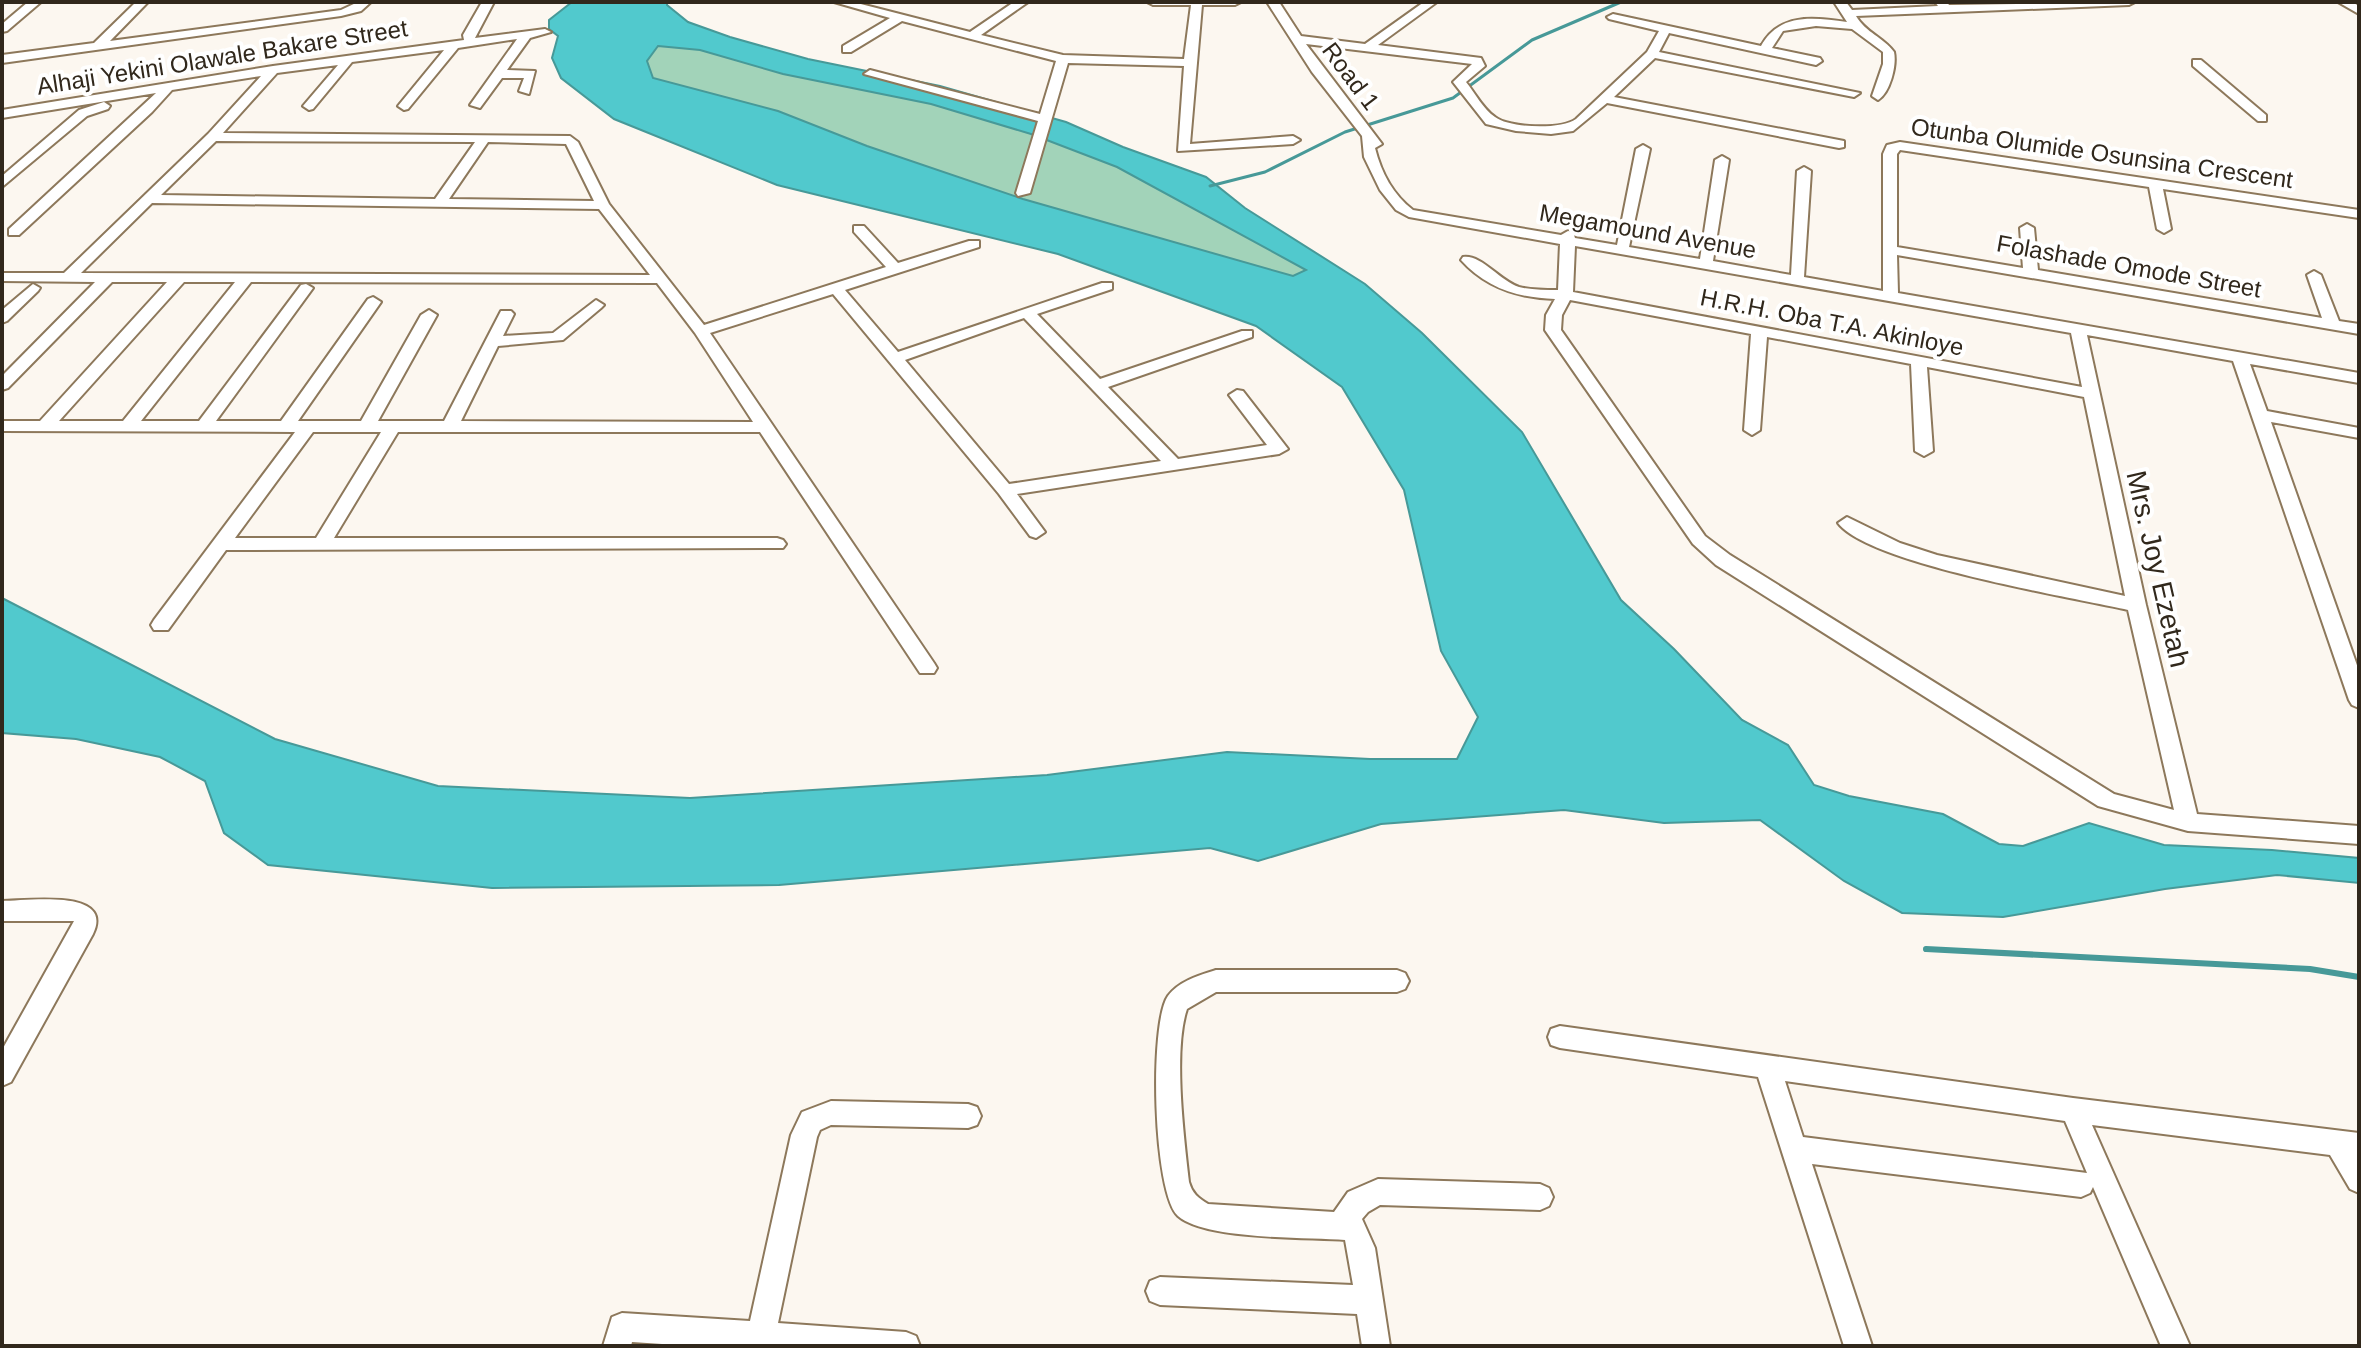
<svg xmlns="http://www.w3.org/2000/svg" width="2361" height="1348" viewBox="0 0 2361 1348" font-family="Arial,sans-serif">
  <style>
    .green { fill: #a2d3b9 }
    .water { fill: #51c9cd; stroke: #479998; stroke-width: 2; fill-rule: evenodd }
    .lines { fill: none; stroke-linecap: round; stroke-linejoin: round }
    .stream-far1 { stroke: #479998; stroke-width: 3 }
    .stream { stroke: #479998; stroke-width: 6 }
    .minor-casing { stroke: #8d785b; stroke-width: 4 }
    .minor { fill: #fff; fill-rule: evenodd }
    .labels { text-anchor: middle; dominant-baseline: central; stroke-width: 8; stroke-linejoin: round; paint-order: stroke }
    .far-street-label { font-size: 24px; fill: #31281c; stroke: #fff }
    .street-label { font-size: 28px; fill: #31281c; stroke: #fff }
  </style>
  <rect width="100%" height="100%" fill="#fcf7f0"/>
  <path class="green" d="M657 46 700 50 783 74 931 104 1031 134 1117 167 1307 270 1293 276 1023 199 867 146 778 111 653 78 647 61Z"/>
  <path class="water" d="M572 2H667V5L688 22 730 37 808 59 940 86 1066 122 1123 147 1206 177 1245 208 1365 284 1422 333 1522 432 1621 600 1674 649 1742 720 1788 745 1814 785 1849 796 1943 814 1999 844 2023 846 2089 823 2164 845 2272 850 2359 858V883L2277 875 2165 889 2003 917 1902 913 1844 881 1760 820 1664 823 1564 810 1381 824 1258 861 1210 848 779 885 492 888 268 865 224 833 205 781 160 757 76 739 2 733V598L275 739 438 786 690 798 1047 775 1227 752 1370 759H1457L1478 717 1441 651 1404 490 1342 387 1256 326 1058 254 777 185 614 119 561 78 552 58 558 36 549 29V20ZM658 46 700 50 783 74 931 104 1031 134 1117 167 1306 270 1293 276 1023 199 867 146 778 111 653 78 647 61Z"/>
  <g class="lines">
    <path class="stream-far1" d="M1210 186 1265 172 1345 132 1453 98 1532 40 1621 2"/>
    <path class="stream" d="M1926 949 2310 969 2359 977"/>
    <g class="minor-casing">
      <g id="minor">
        <path d="M28 2H41L7 31 2 32V24Z"/>
        <path d="M136 2H148L110 41 341 10 358 2H371L361 11 341 16 2 63V55L94 43Z"/>
        <path d="M482 2H494L475 38 545 29 551 32 530 38 507 70 535 71 529 94 519 91 524 78H502L480 108 470 105 517 39 458 48 408 109 404 110 398 106 444 50 352 62 313 109 309 110 303 106 338 65 277 73 223 133 570 136 578 142 609 204 704 325 886 267 854 232V226H864L898 263 969 241H979V247L845 290 898 352 1102 283H1112V289L1037 314 1100 379 1242 331H1252V337L1108 387 1178 459 1267 445 1229 395 1237 390 1243 391 1288 449 1279 454 1017 494 1045 532 1036 538 1030 536 999 494 833 294 710 333 934 663 937 668 934 673H920L760 432H398L334 538H777L783 540 786 544 783 548 226 550 168 630H154L151 625 154 620 295 432 2 431V421H40L167 282H112L8 388 2 390V376L95 282 2 281V273H64L208 134 261 76 172 90 152 112 19 235H9V229L156 93 2 118V110L273 66 464 40 463 35ZM216 141 475 142 435 199 161 195ZM488 142 566 144 594 201 449 199ZM152 203 599 209 650 275 81 273ZM184 282H235L123 421H59ZM251 282 657 283 695 333 753 422 461 421 498 346 563 340 601 308 604 305 596 300 553 333 503 336 514 314 511 311H501L444 421H378L437 315 429 310 421 315 361 421H298L381 302 373 297 368 299 281 421H216L313 288 306 284 301 285 199 421H141ZM1024 318 1161 461 1009 484 905 360ZM313 432H381L316 538H235Z"/>
        <path d="M834 2H853L970 32 1014 2H1028L981 35 1063 55 1184 59 1191 5H1153L1147 2H1241L1235 5H1202L1190 144 1293 136 1300 140 1293 144 1178 151 1184 66 1068 63 1030 193 1018 196 1016 193 1038 121 864 74 870 70 1040 114 1056 61 902 21 851 52H843V46L890 18Z"/>
        <path d="M1267 2H1279L1301 36 1365 44 1424 2H1437L1378 45 1481 58 1485 66 1466 82C1475 93 1483 109 1495 117 1509 128 1561 130 1576 119L1647 52 1659 31 1609 19 1607 17 1613 14 1761 46C1780 12 1814 18 1847 22L1834 2H1846L1852 10 1938 6 1935 2H1947L1949 5 2135 2 2129 5 1856 16C1866 33 1883 37 1894 52 1897 65 1890 93 1878 100L1872 96 1883 64V52L1852 29 1816 26 1783 31 1772 48 1820 58 1822 61 1816 65 1669 33 1659 52 1860 93 1854 97 1655 58 1614 97 1844 141V147L1839 148 1607 103 1573 131 1551 134 1516 131 1486 124 1453 82 1472 64 1306 44 1382 144 1375 148C1381 172 1393 195 1413 210L1561 235 1568 231 1573 232 1575 238 1617 245 1636 149 1643 145 1650 149 1629 247 1700 259 1715 160 1722 156 1729 160 1713 261 1791 275 1797 171 1804 167 1811 171 1804 277 1883 291V154L1887 145 1900 142 2359 210V218L2163 189 2171 229 2164 233 2157 229 2149 187 1900 150 1897 154V247L2023 268 2020 228 2027 224 2034 228 2038 270 2322 318 2307 275 2314 271 2321 275 2339 321 2359 324V334L1897 255 1898 293 2359 373V383L2250 364 2267 411 2359 428V438L2271 422 2359 671V708L2352 705 2349 700 2233 361 2087 335 2146 605 2197 814 2359 826V844L2188 831 2098 806 1716 565 1693 544 1545 330 1546 315 1555 299C1518 298 1486 288 1461 260L1463 257C1481 254 1500 281 1519 287 1531 290 1545 290 1558 290L1560 244 1409 217 1396 210 1380 190 1364 157 1362 136 1312 72ZM1575 246 2071 333 2082 387 1573 292ZM1570 300 1751 334 1744 430 1752 435 1760 430 1767 337 1911 364 1915 451 1924 456 1933 451 1927 367 2084 397 2125 596 1937 555 1900 543 1847 517 1838 523C1869 564 2071 597 2128 610L2174 810 2114 794 1730 555 1705 536 1561 330 1562 315Z"/>
        <path d="M2338 2H2352L2359 6V14Z"/>
        <path d="M2193 60H2201L2266 115V121H2258L2193 66Z"/>
        <path d="M104 102 110 106 108 109 87 116 2 187V176L79 110Z"/>
        <path d="M33 284 40 288 38 291 7 321 2 323V310Z"/>
        <path d="M2 901C26 901 115 888 93 934L11 1082 2 1086V1050L74 921H2Z"/>
        <path d="M1216 970H1397L1405 973 1409 981 1405 989 1397 992H1216L1187 1009C1173 1050 1184 1138 1189 1182 1192 1193 1198 1198 1208 1204L1334 1212 1348 1192 1378 1179 1540 1184 1549 1188 1553 1197 1549 1206 1540 1210 1380 1205 1368 1212 1362 1219 1375 1248 1390 1346H1362L1357 1314 1160 1305 1150 1301 1146 1291 1150 1281 1160 1277 1353 1285 1345 1240C1306 1237 1205 1240 1178 1216 1153 1193 1149 1023 1168 996 1179 981 1200 975 1216 970Z"/>
        <path d="M1560 1026 2073 1098 2359 1133V1193L2350 1189 2330 1155 2092 1125 2190 1346H2161L2093 1187 2090 1193 2081 1197 1812 1164 1872 1346H1844L1758 1077 1560 1048 1551 1045 1548 1037 1551 1029ZM1785 1081 2065 1121 2087 1173 1803 1137Z"/>
        <path d="M831 1101 968 1104 977 1107 981 1116 977 1125 968 1128 831 1125 820 1130 817 1137 778 1323 906 1332 916 1336 920 1346H692L632 1342 631 1346H603L612 1317 622 1313 750 1321 791 1135 802 1112Z"/>
      </g>
    </g>
    <use href="#minor" class="minor"/>
  </g>
  <g class="labels">
    <g class="far-street-label">
      <text transform="translate(222 57) rotate(-9)">Alhaji Yekini Olawale Bakare Street</text>
      <text transform="translate(1351 76) rotate(53)">Road 1</text>
      <text transform="translate(2102 153) rotate(8)">Otunba Olumide Osunsina Crescent</text>
      <text transform="translate(1648 231) rotate(10)">Megamound Avenue</text>
      <text transform="translate(2129 266) rotate(10)">Folashade Omode Street</text>
      <text transform="translate(1832 322) rotate(11)">H.R.H. Oba T.A. Akinloye</text>
    </g>
    <g class="street-label">
      <text transform="translate(2158 569) rotate(77)">Mrs. Joy Ezetah</text>
    </g>
  </g>
  <rect width="2361" height="1348" fill="none" stroke="#31281c" stroke-width="8"/>
</svg>
